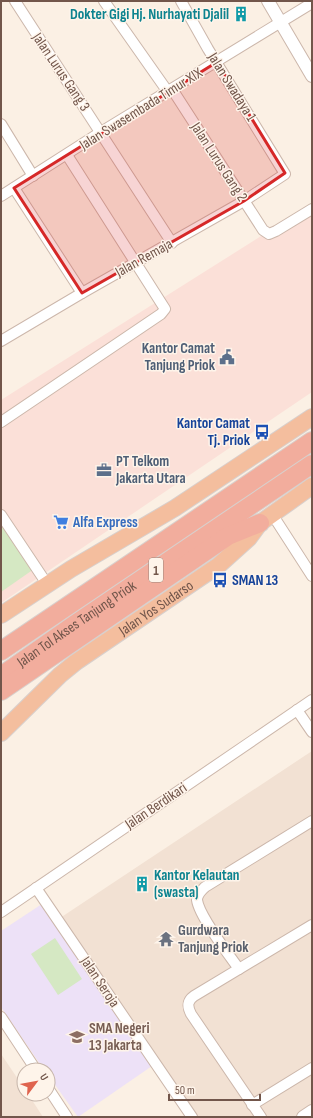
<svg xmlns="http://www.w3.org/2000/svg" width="313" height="1118" viewBox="0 0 313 1118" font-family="'Sofia Sans Condensed',sans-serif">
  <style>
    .residential { fill: #f2e1d3 }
    .commercial { fill: #fbe0d8 }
    .education { fill: #ede1f7 }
    .green { fill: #d5e8c3 }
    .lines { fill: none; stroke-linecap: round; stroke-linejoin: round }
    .minor-casing { stroke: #ccb7ab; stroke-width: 12 }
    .tertiary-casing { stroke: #ccb7ab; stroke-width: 14 }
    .trunk-casing { stroke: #d8d0cd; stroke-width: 18 }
    .motorway-casing { stroke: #d8d0cd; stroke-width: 20 }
    .minor { stroke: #fff; stroke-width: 10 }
    .tertiary { stroke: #fff; stroke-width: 12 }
    .trunk { stroke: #f4be9e; stroke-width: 16 }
    .motorway { stroke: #f2ad9d; stroke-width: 18 }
    .marked { fill: #d62828; fill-opacity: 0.2; stroke: #d62828; stroke-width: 3; stroke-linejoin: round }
    .labels { text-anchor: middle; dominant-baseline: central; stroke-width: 3; stroke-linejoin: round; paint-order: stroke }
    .shield { fill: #fef4ea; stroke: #9c857b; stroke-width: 1 }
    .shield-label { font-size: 14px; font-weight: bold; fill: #72564b }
    .culture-label { font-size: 15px; font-weight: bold; fill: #0d838f; stroke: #fef4ea; text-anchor: end }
    .street-label { font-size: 15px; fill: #72564b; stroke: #fef4ea }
    .service-label { font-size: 15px; font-weight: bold; fill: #4e5e75; stroke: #fef4ea; text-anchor: end }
    .transit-label { font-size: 15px; font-weight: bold; fill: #164399; stroke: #fef4ea; text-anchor: end }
    .shop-label { font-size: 15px; font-weight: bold; fill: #366cbe; stroke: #fef4ea; text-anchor: start }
    .worship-label { font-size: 15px; font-weight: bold; fill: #5b616d; stroke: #fef4ea; text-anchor: start }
    .education-label { font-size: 15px; font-weight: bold; fill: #785e54; stroke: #fef4ea; text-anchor: start }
  </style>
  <rect width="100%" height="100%" fill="#fbf0e4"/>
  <g class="residential">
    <path d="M312 751V1107L295 1117H189L57 920Z"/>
    <path d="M1 1054 24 1088V1094H28L43 1117H1Z"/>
  </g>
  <path class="commercial" d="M312 204V392L1 603V400Z"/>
  <path class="education" d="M45 902 152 1066 78 1117 48 1075V1070H44L1 1007V931Z"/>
  <g class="green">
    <path d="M1 518 34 569 1 592Z"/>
    <path d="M55 938 82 979 58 995 31 954Z"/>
  </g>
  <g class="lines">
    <g class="minor-casing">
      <g id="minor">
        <path d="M15 1 172 243"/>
        <path d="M104 1 168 92"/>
        <path d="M172 89 263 230 269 234 276 231 312 209"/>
        <path d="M1 124 33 176"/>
        <path d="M14 188 82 293"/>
        <path d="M1 196 101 132 312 3"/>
        <path d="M1 341 82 293 244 201 285 174 208 49 181 1"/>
        <path d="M1 422 161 314 165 309 67 155"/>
        <path d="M272 514 312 576"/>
        <path d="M1 515 47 584"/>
        <path d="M297 710 312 732"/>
        <path d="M36 888 192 1117"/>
        <path d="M1 912 312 700"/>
        <path d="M239 969C229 955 199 916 197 900 197 894 201 891 205 887L312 821"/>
        <path d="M1 1017 36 1070"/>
        <path d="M48 1088 67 1117"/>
        <path d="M252 1105 312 1068"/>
        <path d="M261 1117 191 1014C187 1006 187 1001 194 996L312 925"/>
      </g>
    </g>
    <g class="tertiary-casing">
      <g id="tertiary">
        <path d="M268 1 312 76"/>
        <path d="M303 1117 312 1111"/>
      </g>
    </g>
    <g class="trunk-casing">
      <g id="trunk">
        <path d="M1 615 71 569 175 508 312 417"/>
        <path id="s1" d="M1 733 60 675 76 662 219 565 249 538 260 523 312 486"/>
      </g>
    </g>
    <g class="motorway-casing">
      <g id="motorway">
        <path d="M1 651 312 441"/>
        <path id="s2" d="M1 676 75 624 312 464"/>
        <path d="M1 691 228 536 260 523"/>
      </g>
    </g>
    <use href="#minor" class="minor"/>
    <use href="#tertiary" class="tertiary"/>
    <use href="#trunk" class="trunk"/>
    <use href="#motorway" class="motorway"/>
  </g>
  <path class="marked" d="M217 62 285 173 244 201 82 293 14 188Z"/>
  <defs>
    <g id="building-bare" transform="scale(1.2)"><path d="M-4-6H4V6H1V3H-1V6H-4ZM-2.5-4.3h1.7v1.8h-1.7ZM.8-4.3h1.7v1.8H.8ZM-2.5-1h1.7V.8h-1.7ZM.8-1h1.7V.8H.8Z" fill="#0f9aa8" stroke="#fef4ea" stroke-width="2.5" paint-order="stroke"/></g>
    <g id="civic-bare" transform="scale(1.2)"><path d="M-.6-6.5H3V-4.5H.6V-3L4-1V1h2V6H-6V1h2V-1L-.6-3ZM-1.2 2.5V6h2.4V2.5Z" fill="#5c6f8a" stroke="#fef4ea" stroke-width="2.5" paint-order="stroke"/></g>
    <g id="bus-bare" transform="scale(1.2)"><path d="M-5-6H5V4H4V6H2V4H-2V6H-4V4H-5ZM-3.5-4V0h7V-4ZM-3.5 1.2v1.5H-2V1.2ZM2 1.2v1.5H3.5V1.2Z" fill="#1a4fb4" stroke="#fef4ea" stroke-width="2.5" paint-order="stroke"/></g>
    <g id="office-bare" transform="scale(1.2)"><path d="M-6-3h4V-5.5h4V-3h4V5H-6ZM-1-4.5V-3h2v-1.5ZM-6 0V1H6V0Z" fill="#5c6f8a" stroke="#fef4ea" stroke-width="2.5" paint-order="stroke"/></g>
    <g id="supermarket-bare" transform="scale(1.2)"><path d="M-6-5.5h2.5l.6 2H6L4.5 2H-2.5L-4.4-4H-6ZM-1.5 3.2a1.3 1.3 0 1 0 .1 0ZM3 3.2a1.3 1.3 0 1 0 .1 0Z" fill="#3f7fe0" stroke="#fef4ea" stroke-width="2.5" paint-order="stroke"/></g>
    <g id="temple-bare" transform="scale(1.2)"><path d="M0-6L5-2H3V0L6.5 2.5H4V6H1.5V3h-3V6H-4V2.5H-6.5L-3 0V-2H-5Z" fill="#6b7280" stroke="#fef4ea" stroke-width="2.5" paint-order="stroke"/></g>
    <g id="school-bare" transform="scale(1.2)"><path d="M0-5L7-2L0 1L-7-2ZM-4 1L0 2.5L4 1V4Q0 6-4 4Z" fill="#8d6e63" stroke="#fef4ea" stroke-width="2.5" paint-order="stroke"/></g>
  </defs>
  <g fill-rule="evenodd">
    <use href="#building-bare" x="241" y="14"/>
    <use href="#civic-bare" x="227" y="357"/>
    <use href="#bus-bare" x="262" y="432"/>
    <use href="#office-bare" x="104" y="470"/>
    <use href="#supermarket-bare" x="61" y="522"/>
    <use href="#bus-bare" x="220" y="580"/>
    <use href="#building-bare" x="142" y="884"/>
    <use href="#temple-bare" x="166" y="939"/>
    <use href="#school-bare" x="77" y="1037"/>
  </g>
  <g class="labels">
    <rect class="shield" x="149" y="558" width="14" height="24" rx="3"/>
    <g class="shield-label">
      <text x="156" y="570">1</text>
    </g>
    <g class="culture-label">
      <text x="229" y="14">Dokter Gigi Hj. Nurhayati Djalil</text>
      <text x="154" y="875" text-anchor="start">Kantor Kelautan<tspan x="154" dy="17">(swasta)</tspan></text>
    </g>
    <g class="street-label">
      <text transform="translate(61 72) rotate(56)">Jalan Lurus Gang 3</text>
      <text transform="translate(232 87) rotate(58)">Jalan Swadaya 1</text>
      <text transform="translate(141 109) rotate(-32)">Jalan Swasembada Timur XIX</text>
      <text transform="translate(219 162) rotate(57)">Jalan Lurus Gang 2</text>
      <text transform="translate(144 258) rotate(-29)">Jalan Remaja</text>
      <text stroke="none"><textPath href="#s1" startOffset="200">Jalan Yos Sudarso</textPath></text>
      <text stroke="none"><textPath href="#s2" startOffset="92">Jalan Tol Akses Tanjung Priok</textPath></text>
      <text transform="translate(156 806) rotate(-34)">Jalan Berdikari</text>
      <text transform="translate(100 982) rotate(56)">Jalan Seroja</text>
    </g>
    <g class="service-label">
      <text x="215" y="348">Kantor Camat<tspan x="215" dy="17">Tanjung Priok</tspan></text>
      <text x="116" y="461" text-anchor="start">PT Telkom<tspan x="116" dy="17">Jakarta Utara</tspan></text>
    </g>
    <g class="transit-label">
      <text x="250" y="423">Kantor Camat<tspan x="250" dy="17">Tj. Priok</tspan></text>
      <text x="232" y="580" text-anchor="start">SMAN 13</text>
    </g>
    <g class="shop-label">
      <text x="73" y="522">Alfa Express</text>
    </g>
    <g class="worship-label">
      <text x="178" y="930">Gurdwara<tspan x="178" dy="17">Tanjung Priok</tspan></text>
    </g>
    <g class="education-label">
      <text x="89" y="1028">SMA Negeri<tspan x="89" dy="17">13 Jakarta</tspan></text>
    </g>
  </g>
  <rect width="313" height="1118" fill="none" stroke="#72564b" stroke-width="4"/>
  <g transform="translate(36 1082) rotate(58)"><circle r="19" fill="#fef4ea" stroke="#c6b5aa"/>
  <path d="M0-3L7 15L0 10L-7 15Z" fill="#df634e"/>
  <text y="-6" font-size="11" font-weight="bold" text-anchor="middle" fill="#72564b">U</text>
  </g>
  <path d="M169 1094v6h91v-6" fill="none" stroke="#72564b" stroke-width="2"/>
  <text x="175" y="1094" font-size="12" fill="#72564b" stroke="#fef4ea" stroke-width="3" paint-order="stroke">50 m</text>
</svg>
